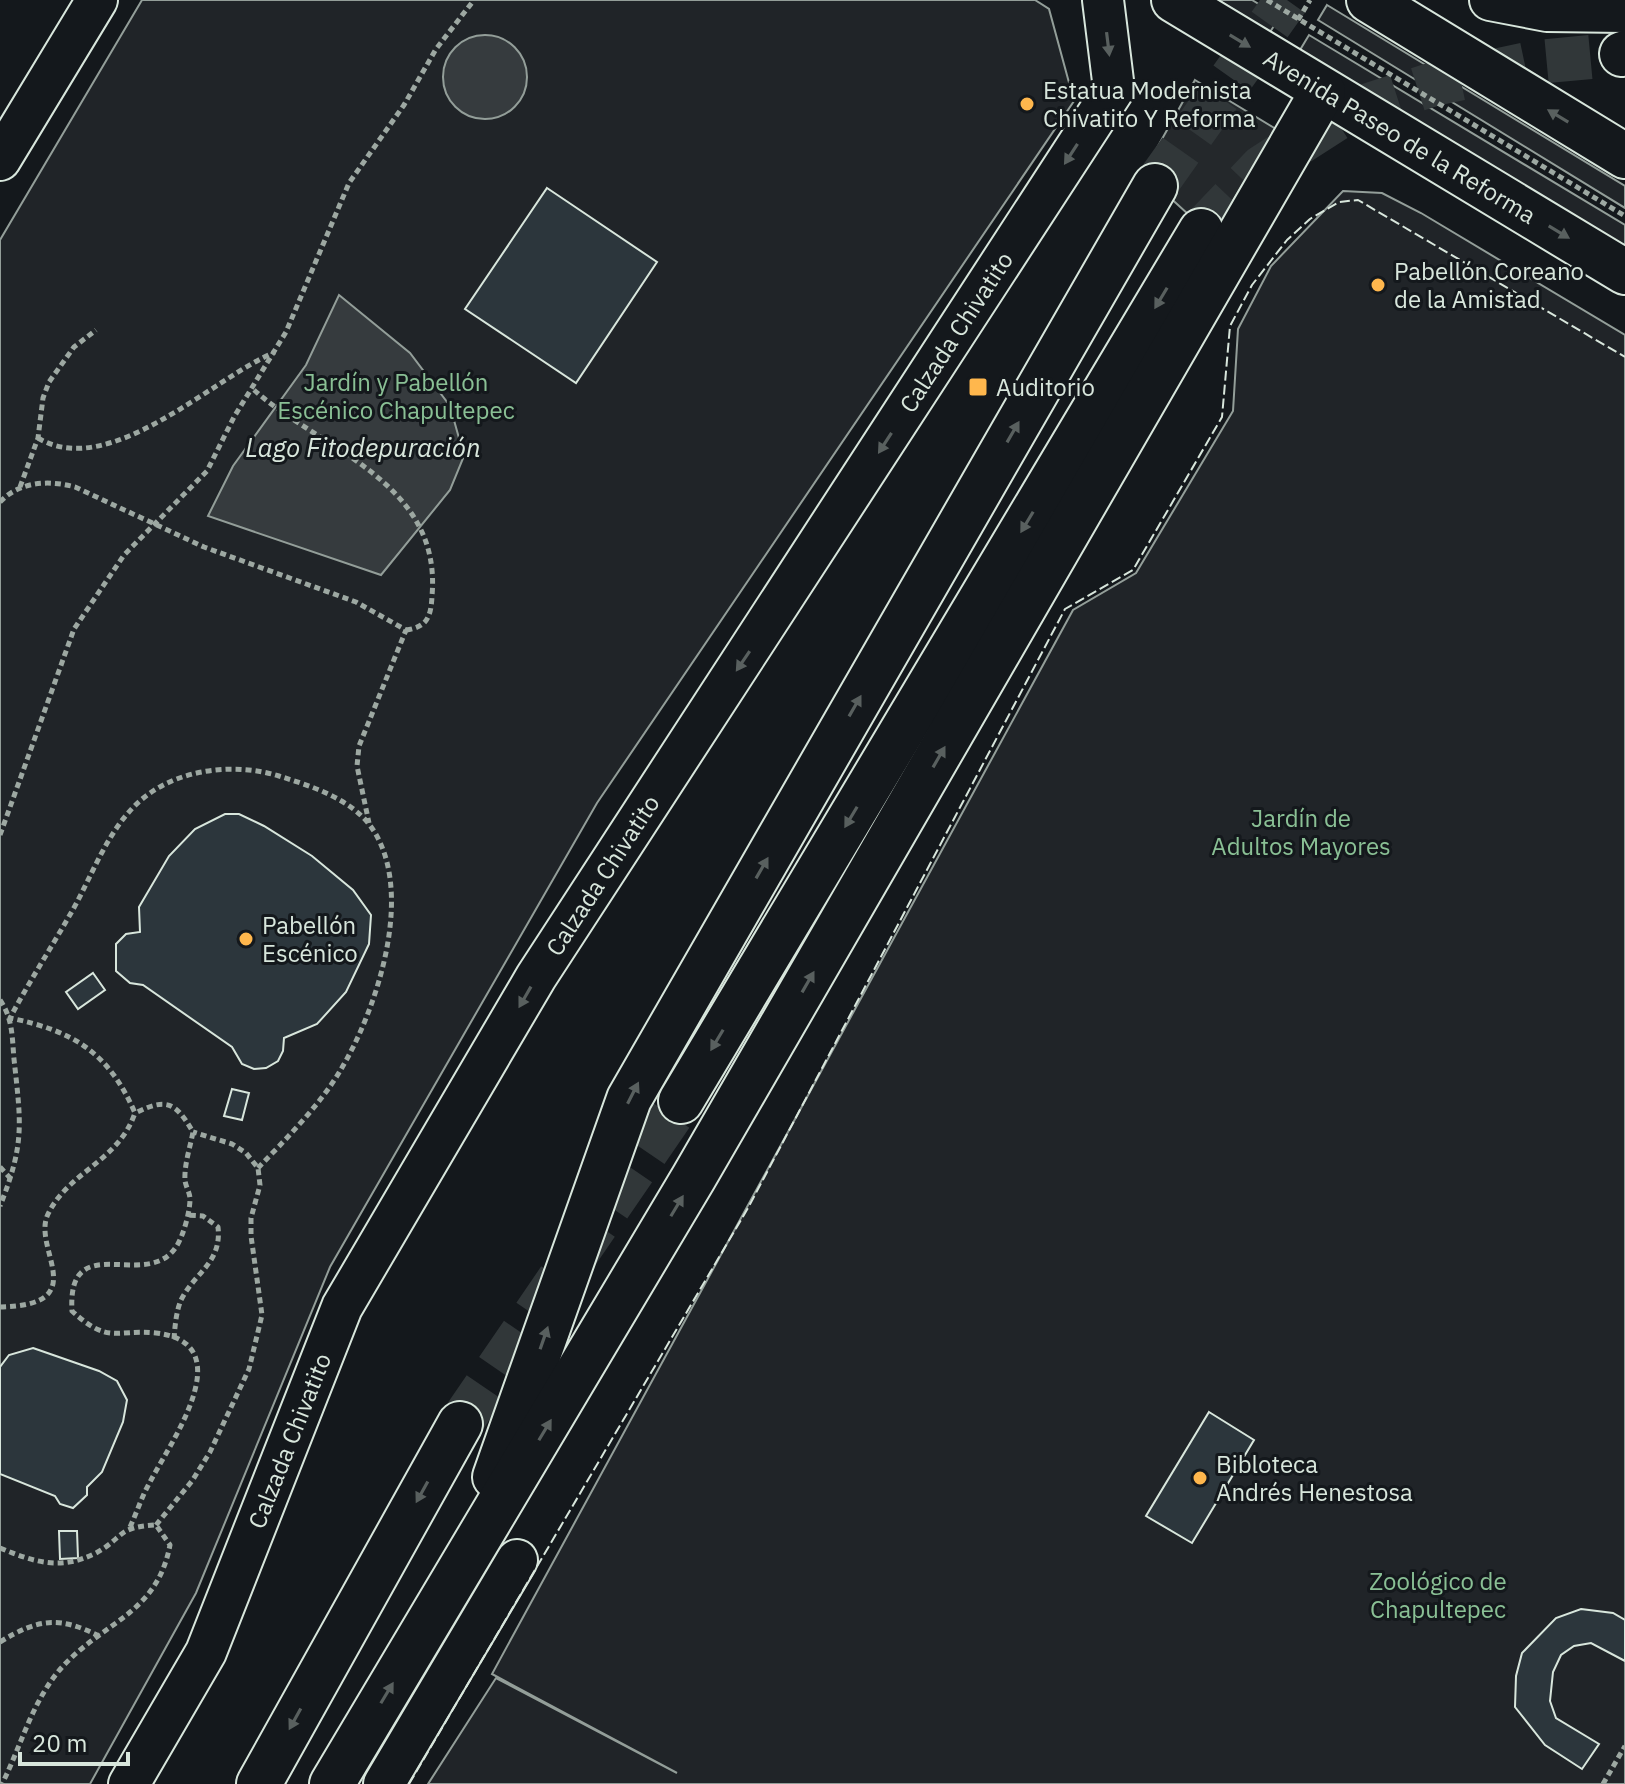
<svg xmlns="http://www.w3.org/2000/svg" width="1625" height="1784" viewBox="0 0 1625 1784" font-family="'IBM Plex Sans',sans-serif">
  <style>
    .green { fill: #202428; stroke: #939e99; stroke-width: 2 }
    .parking { fill: #24282b; stroke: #939e99; stroke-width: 2 }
    .water { fill: #363b3e; stroke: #939e99; stroke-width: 2 }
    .building { fill: #2c363c; stroke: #d8e6dc; stroke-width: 2 }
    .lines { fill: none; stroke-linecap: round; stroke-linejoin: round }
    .major-tunnel { stroke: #313739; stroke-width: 44; stroke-dasharray: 44 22; stroke-linecap: butt }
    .minor-casing { stroke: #d8e6dc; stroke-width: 44 }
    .major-casing { stroke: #d8e6dc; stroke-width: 48 }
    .path { stroke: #9da8a2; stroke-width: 5; stroke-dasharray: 6 4; stroke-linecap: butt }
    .minor { stroke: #14181c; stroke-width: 40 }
    .major { stroke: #14181c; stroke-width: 44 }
    .fence { stroke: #d8e6dc; stroke-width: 2; stroke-dasharray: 10 4; stroke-linecap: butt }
    .oneway { fill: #59605f }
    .poi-dot { fill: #ffb74d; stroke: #14181c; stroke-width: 3 }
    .labels { text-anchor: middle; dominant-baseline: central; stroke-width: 6; stroke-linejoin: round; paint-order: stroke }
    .poi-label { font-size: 24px; fill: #d8e6dc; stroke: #14181c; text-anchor: start }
    .street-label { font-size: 24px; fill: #d8e6dc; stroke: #14181c }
    .park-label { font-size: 24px; fill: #8ac095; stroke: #14181c }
    .water-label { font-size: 26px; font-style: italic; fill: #d8e6dc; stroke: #14181c }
  </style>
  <rect width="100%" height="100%" fill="#14181c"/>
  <g class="green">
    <path d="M142 0H1035L1049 9 1074 101 597 803 330 1267 196 1593 90 1784H0V240Z"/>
    <path d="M1218 0H1252L1280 17 1270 32Z"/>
    <path d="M1327 5 1625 186V208L1318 20Z"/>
    <path d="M1309 35 1625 225V246L1300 50Z"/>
    <path d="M1343 191 1382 193 1421 213 1625 335V1784H428L496 1678 677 1773 492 1674 1073 610 1136 573 1233 411 1238 329 1271 266Z"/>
  </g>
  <path class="parking" d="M1195 80 1276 129 1212 236 1143 173Z"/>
  <g class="water">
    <circle cx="485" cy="77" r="42"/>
    <path d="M339 295 410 353 450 406 464 456 450 490 381 575 208 516 233 466 306 365Z"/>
  </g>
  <g class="building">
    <path d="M547 188 657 262 576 383 465 309Z"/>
    <path d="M225 814H239L264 826 312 856 353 890 371 915 369 944 346 992 317 1024 284 1038 283 1051 278 1061 266 1068 254 1069 242 1064 232 1047 143 985 130 983 116 971V944L126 934 140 932 139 907 169 856 195 829Z"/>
    <path d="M93 973 105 990 78 1009 66 992Z"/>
    <path d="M232 1089 249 1093 242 1120 224 1116Z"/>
    <path d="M33 1348 99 1371 117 1381 127 1400 123 1422 102 1472 87 1487V1495L73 1508 60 1504 55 1496 0 1474V1367L9 1355Z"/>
    <path d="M1209 1412 1254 1440 1192 1543 1146 1516Z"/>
    <path d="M59 1531H77L78 1558 60 1559Z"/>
    <path d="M1581 1609 1613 1613 1625 1620V1661L1591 1643 1574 1646 1561 1655 1553 1672 1550 1701 1556 1718 1599 1744 1582 1769 1545 1745 1515 1707 1516 1676 1522 1653 1556 1618Z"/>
  </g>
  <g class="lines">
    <g class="major-tunnel">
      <path d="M1155 186 1287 0"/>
      <path d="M1201 231 1262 167 1347 112 1434 84 1537 62 1622 54"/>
      <path d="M460 1424 681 1101"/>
    </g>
    <g class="minor-casing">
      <g id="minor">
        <path d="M1490 0 1547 11 1625 12"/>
        <path d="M0 160 97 0"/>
        <path id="s1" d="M129 1784 206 1652 342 1307 536 977 1114 89 1103 0"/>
        <path d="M384 1784 517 1560"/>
      </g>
    </g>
    <g class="major-casing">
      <g id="major">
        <path id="s2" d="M1174 0 1625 272"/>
        <path d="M1369 0 1625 156"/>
        <path d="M1622 54 1625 53"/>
        <path d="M681 1101 1201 231"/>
        <path d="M495 1477 629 1099 1155 186"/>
        <path d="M259 1784 460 1424"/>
        <path d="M332 1784 694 1177 1323 91"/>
      </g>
    </g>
    <g class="path">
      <path d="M1267 0 1625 216"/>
      <path d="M1298 20 1310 0"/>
      <path d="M254 390C323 451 442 482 432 596 431 617 427 627 406 630"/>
      <path d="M38 438C109 481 213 378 275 352"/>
      <path d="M20 487 38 438 43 398 49 382 74 347 96 330"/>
      <path d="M0 502C20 481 49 480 75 487L204 547 356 602 406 630 359 746 357 766 369 823"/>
      <path d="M0 835 74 629 124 555 207 471 234 417 286 332 349 183 404 105 436 49 474 0"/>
      <path d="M0 1000C13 1019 12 1037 14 1059 21 1124 25 1143 0 1206"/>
      <path d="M0 1167 11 1179"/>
      <path d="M0 1307C95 1305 31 1249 48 1214 69 1171 118 1162 135 1113 109 1053 74 1031 10 1018 29 982 51 948 71 913 93 875 109 824 146 796 182 768 237 763 279 776 311 786 348 798 369 824 418 888 377 1010 340 1071 320 1105 285 1140 258 1168"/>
      <path d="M174 1339C175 1326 176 1312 181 1300 195 1272 222 1263 218 1227L203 1216 186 1215"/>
      <path d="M156 1525 192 1481 210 1452 249 1369 262 1315 251 1236V1218L260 1185 258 1168 246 1153 232 1144 193 1132"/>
      <path d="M130 1527C137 1512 142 1496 150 1482 168 1446 244 1343 156 1333 116 1329 109 1345 72 1311 67 1227 146 1292 176 1247 183 1237 190 1212 190 1199 190 1193 186 1187 185 1181 184 1165 190 1148 193 1132 175 1101 166 1098 135 1113"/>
      <path d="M0 1548C34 1562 60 1571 96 1553 125 1537 116 1527 156 1525L170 1545C157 1613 107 1620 64 1665 33 1698 22 1744 2 1784"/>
      <path d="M0 1642C39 1618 60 1616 101 1637"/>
      <path d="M1603 1784 1625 1746"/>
    </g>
    <use href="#minor" class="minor"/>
    <use href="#major" class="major"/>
    <path class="fence" d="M409 1784 748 1208 1065 609 1133 570 1222 417 1230 326 1252 285 1287 240 1310 219 1339 202 1358 200 1625 357"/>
  </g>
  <defs><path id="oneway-solid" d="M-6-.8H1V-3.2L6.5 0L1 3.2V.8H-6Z" transform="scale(2)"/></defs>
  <g class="oneway">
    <use href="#oneway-solid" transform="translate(1240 41) rotate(31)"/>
    <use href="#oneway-solid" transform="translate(1108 44) rotate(83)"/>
    <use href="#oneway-solid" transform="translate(1558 116) rotate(-149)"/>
    <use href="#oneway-solid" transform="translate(1071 154) rotate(123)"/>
    <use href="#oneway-solid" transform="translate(1559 232) rotate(31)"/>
    <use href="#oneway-solid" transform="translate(1161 298) rotate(121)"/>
    <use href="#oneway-solid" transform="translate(1013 432) rotate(-60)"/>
    <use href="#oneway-solid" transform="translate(885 443) rotate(123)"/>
    <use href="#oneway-solid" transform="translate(1027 522) rotate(121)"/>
    <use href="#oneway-solid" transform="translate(743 661) rotate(124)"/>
    <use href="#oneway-solid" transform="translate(855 706) rotate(-60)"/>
    <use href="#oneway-solid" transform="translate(939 757) rotate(-60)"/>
    <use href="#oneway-solid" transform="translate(851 817) rotate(121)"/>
    <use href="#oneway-solid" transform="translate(762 868) rotate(-60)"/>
    <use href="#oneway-solid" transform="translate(808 982) rotate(-60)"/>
    <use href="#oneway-solid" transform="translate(525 997) rotate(120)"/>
    <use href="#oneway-solid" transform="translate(717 1040) rotate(121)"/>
    <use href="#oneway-solid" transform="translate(633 1093) rotate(-63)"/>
    <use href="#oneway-solid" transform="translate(677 1206) rotate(-59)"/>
    <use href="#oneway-solid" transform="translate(544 1338) rotate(-71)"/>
    <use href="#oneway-solid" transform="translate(545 1430) rotate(-59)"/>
    <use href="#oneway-solid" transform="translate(422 1492) rotate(119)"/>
    <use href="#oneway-solid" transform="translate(387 1693) rotate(-59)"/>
    <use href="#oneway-solid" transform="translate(295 1719) rotate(119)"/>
  </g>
  <g class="poi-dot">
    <circle cx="1027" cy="104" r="8"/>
    <circle cx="1378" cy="285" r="8"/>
    <rect x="968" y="377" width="20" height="20" rx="4"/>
    <circle cx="246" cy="939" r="8"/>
    <circle cx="1200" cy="1478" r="8"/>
  </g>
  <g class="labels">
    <g class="poi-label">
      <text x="1043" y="90">Estatua Modernista<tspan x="1043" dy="28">Chivatito Y Reforma</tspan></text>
      <text x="1394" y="271">Pabellón Coreano<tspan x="1394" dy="28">de la Amistad</tspan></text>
      <text x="996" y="387">Auditorio</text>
      <text x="262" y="925">Pabellón<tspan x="262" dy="28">Escénico</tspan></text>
      <text x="1216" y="1464">Bibloteca<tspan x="1216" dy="28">Andrés Henestosa</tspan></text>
    </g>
    <g class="street-label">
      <text stroke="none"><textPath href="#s2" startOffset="264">Avenida Paseo de la Reforma</textPath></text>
      <text stroke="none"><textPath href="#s1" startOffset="1676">Calzada Chivatito</textPath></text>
      <text stroke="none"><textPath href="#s1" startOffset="1028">Calzada Chivatito</textPath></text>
      <text stroke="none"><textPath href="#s1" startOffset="380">Calzada Chivatito</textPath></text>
    </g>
    <g class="park-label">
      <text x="396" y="382">Jardín y Pabellón<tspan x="396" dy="28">Escénico Chapultepec</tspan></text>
      <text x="1301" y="818">Jardín de<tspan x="1301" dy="28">Adultos Mayores</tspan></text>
      <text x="1438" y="1581">Zoológico de<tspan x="1438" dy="28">Chapultepec</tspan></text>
    </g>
    <g class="water-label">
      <text x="363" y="447">Lago Fitodepuración</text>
    </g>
  </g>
  <path d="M20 1752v12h108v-12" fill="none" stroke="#d8e6dc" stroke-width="4"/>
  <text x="32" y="1752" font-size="24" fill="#d8e6dc" stroke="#14181c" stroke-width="6" paint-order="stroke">20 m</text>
</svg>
